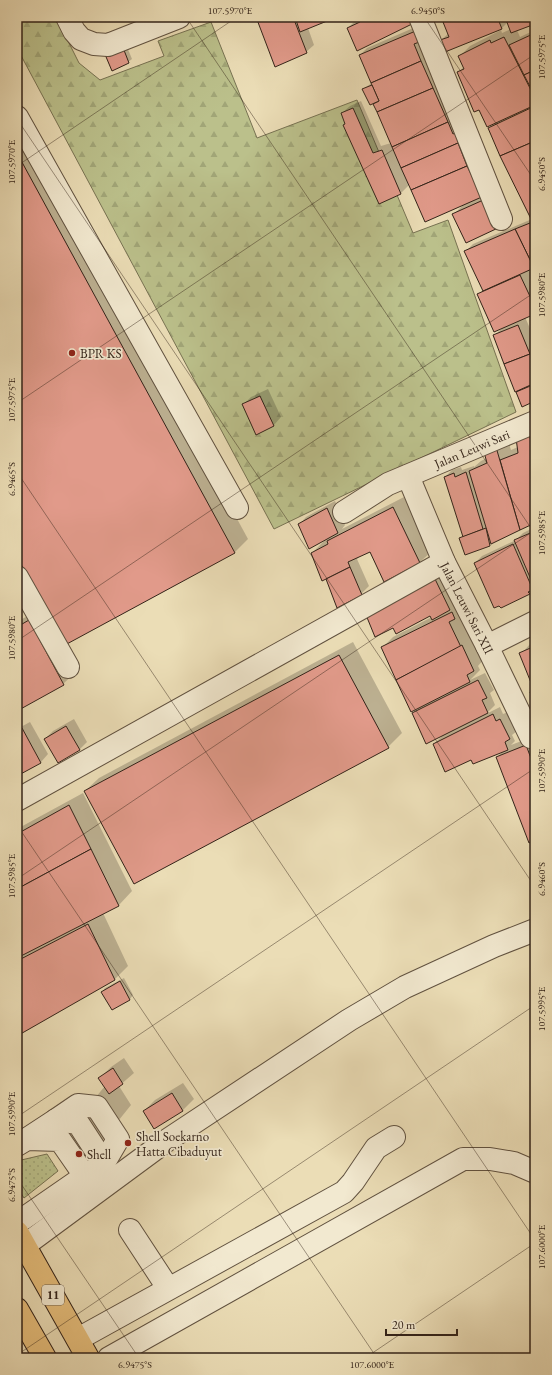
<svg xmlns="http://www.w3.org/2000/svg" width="552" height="1375" viewBox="0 0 552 1375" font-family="'EB Garamond',serif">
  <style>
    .grass { fill: url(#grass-dots); stroke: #777252 }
    .forest { fill: url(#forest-firs); stroke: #777252 }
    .shadow { fill: #0003 }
    .building { fill: #e19a8a; stroke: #332319 }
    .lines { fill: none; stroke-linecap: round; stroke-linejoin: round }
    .minor-casing { stroke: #615240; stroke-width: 24 }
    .highway-casing { stroke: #332319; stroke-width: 24 }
    .minor { stroke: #f2e9d0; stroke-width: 22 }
    .highway { stroke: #e6be7b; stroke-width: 22 }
    .ticks { fill: none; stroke: #332319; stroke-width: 1; stroke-opacity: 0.45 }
    .poi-dot { fill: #8f2418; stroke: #f2e9d0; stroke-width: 1.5 }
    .labels { text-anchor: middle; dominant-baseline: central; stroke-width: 3.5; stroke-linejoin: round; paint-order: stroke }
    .shield { fill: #f2e9d0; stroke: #6c5e50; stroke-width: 1 }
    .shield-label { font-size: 12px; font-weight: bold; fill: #332319 }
    .poi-label { font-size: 13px; fill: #332319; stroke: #f2e9d0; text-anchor: start }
    .street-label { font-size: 13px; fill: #332319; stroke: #f2e9d0 }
    .neatline { fill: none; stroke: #332319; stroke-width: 1.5 }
    .ticks-label { font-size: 10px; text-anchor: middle; fill: #332319 }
  </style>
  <defs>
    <pattern id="grass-dots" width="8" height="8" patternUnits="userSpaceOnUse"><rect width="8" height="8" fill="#bbc08b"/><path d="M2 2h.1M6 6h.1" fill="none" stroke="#a1a577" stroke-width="1.8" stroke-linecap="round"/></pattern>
    <pattern id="forest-firs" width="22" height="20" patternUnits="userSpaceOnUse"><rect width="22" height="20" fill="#bbc08b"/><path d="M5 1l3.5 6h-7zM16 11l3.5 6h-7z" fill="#a1a577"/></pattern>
  </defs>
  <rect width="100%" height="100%" fill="#ebddb6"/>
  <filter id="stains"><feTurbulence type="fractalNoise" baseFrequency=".005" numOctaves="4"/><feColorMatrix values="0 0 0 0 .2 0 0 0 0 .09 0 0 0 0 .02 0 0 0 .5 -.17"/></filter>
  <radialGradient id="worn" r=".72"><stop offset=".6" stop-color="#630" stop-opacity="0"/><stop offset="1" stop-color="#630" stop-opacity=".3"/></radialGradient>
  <path class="grass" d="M47 1154 58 1171 24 1198 17 1187V1161Z"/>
  <path class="forest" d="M17 17H56L79 63 100 80 164 56 158 41 211 22 257 138 357 100 413 233 448 220 516 412 274 529 17 48Z"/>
  <g class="shadow">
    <path d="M257 17H332L308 28 314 45 306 52Z"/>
    <path d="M359 17H419L348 28 355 21 360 19Z"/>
    <path d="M450 17H535V23L517 30 520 37 535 30V267L529 270 535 284V313L525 317 535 340V400L517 393 521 389 494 336 503 327 478 295 484 289 465 252 473 244 532 219 489 128 494 123 480 108 458 72 464 67 459 57 470 46 501 30 502 33 511 29 508 22 502 28 446 50 441 40 449 33 444 23Z"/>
    <path d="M425 23 491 188 480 198 498 191 504 202 454 214 464 204 410 184 401 193 380 203 344 125 346 123 342 113 350 106 361 101 381 146 391 143 374 102 363 89 372 83 360 55 367 48Z"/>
    <path d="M125 42 132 59 128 62 113 69Z"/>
    <path d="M17 115 248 539 235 552 17 555Z"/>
    <path d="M268 389 281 417 274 425 256 434 243 405 251 397Z"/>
    <path d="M535 424V522L490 545 466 554 461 539 464 535 445 477 452 470 461 467 462 470 474 466V467L481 461 487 458 507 437 511 450 518 447Z"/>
    <path d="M404 497 431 552 420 562 384 581 370 550 360 556 357 559 369 586 361 594 338 607 327 579 312 553 326 539 299 525 306 517 335 501 345 525 342 529Z"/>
    <path d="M535 527V587L529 594 475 563 482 556 516 540 523 533Z"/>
    <path d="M443 573 457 602 453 606 463 602 484 659 478 666 480 670 470 680 485 673 494 690 490 693 495 705 486 714 500 707 503 714 508 712 517 731 512 735 515 741 511 745 535 736V839L497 757 504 750 472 759 434 744 442 736 413 713 420 707 382 648 393 637 432 617 430 615 394 627 367 616Z"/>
    <path d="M17 580 29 601 17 613Z"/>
    <path d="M43 607 77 671 63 684 17 710V622Z"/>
    <path d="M535 641V701L531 692 535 688 521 654 531 643Z"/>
    <path d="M353 642 402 733 388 747 85 791 99 778Z"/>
    <path d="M74 719 87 742 79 750 45 739 53 731Z"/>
    <path d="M30 722 48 754 41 762 17 775V729Z"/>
    <path d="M83 793 132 891 119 905 103 913 128 966 114 980 17 1035V829Z"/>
    <path d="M124 978 133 995 130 999 112 1009 102 992 105 988Z"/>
    <path d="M124 1058 134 1073 119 1086 131 1105 82 1166 71 1177 53 1149 105 1086 100 1078 111 1067Z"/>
    <path d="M183 1083 194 1099 183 1110 154 1128 144 1111 155 1100Z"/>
  </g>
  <g class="building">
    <path d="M256 17H293L307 53 275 67Z"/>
    <path d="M295 17H331L332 19 300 32Z"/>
    <path d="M358 17H412L414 23 357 51 347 28 360 22Z"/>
    <path d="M456 17H499L500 19H498L502 29 445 52 440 40 449 37 443 22Z"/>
    <path d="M505 17H535V24L511 33Z"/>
    <path d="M418 30 422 41 414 44 421 61 371 83 359 55Z"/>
    <path d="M535 33V70L524 75 509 45Z"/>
    <path d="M504 37 535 98V105L487 127 479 110 474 112 457 72 464 69 458 56 490 40 491 43Z"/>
    <path d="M122 45 129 63 112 71 104 52Z"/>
    <path d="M421 61 433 88 377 112 373 104 379 101 371 83Z"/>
    <path d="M535 70V96L524 75Z"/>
    <path d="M372 85 379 101 370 105 362 89Z"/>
    <path d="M433 88 448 122 392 147 377 112Z"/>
    <path d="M535 106V141L500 156 488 128Z"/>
    <path d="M353 108 373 153 382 150 401 194 379 204 343 125 345 124 341 113Z"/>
    <path d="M448 122 453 134 460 131 465 140 401 168 392 147Z"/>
    <path d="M535 141V220L532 221 500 156Z"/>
    <path d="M458 143 467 166 411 190 401 168Z"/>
    <path d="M17 153 235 553 65 645 17 557Z"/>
    <path d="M467 166 477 186 484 196 425 222 411 190Z"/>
    <path d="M490 197 498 228 466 243 452 214Z"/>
    <path d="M535 221V268H534L515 229Z"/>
    <path d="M515 229 534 268 483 291 464 251Z"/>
    <path d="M520 275 535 307V314L494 332 477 294Z"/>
    <path d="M518 325 530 354 504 364 493 335Z"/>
    <path d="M530 354 535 366V383L515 392 504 364Z"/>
    <path d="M535 384V401L522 407 516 392Z"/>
    <path d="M260 396 274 426 256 435 242 404Z"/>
    <path d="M529 433 535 457V523L520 530 500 460 518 453 516 438Z"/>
    <path d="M496 447 520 530 491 544 469 471 487 463 484 452Z"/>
    <path d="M466 472 483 529 463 537 444 477 454 473 455 477Z"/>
    <path d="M393 507 420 563 384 582 370 552 348 562 350 567 322 581 311 553 328 544 327 541Z"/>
    <path d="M327 508 338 533 309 549 298 524Z"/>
    <path d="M486 528 490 546 465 555 459 538Z"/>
    <path d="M535 531V589L514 540Z"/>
    <path d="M513 544 533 590 528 592 530 594 501 608 499 606 494 608 474 563Z"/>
    <path d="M350 567 362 595 337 608 326 579Z"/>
    <path d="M435 579 450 610 432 620 430 616 396 634 393 628 375 637 366 615Z"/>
    <path d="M452 612 455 619 449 622 461 647 396 680 381 647Z"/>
    <path d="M29 620 64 685 17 711V627Z"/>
    <path d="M462 645 474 671 467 675 470 682 411 712 396 680Z"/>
    <path d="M535 646V704L530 692 534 690 519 653Z"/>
    <path d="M339 655 389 748 134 884 84 791Z"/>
    <path d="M478 680 487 698 482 700 488 713 426 744 412 713Z"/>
    <path d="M493 714 496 721 500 719 510 739 505 742 508 750 473 764 471 760 445 772 433 744Z"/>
    <path d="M66 726 80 750 58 763 44 739Z"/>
    <path d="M22 728 41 763 17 776V731Z"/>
    <path d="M526 745 535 769V840L529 843 496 757Z"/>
    <path d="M69 805 91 849 17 889V834Z"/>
    <path d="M91 849 119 906 17 958V889Z"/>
    <path d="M88 924 115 980 17 1036V961Z"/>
    <path d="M120 981 130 1000 112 1010 101 992Z"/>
    <path d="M113 1068 123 1084 109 1094 98 1078Z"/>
    <path d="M172 1093 183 1111 154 1129 143 1111Z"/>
  </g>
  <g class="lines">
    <g class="minor-casing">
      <g id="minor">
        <path d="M67 17 74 31 81 39 94 44 108 45 179 17"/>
        <path d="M420 17 501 219"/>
        <path d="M17 117 237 508"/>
        <path d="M408 476 444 562 487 646 531 737"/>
        <path d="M344 512 388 484 535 422"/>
        <path d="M17 577 68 667"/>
        <path d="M487 646 535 622"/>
        <path d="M17 800 444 562"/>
        <path d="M56 1120 78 1105 97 1107 118 1139 104 1163"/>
        <path d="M27 1139 56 1120 78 1123 104 1163 85 1176"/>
        <path d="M17 1145 27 1139 60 1140 85 1176 17 1223"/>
        <path d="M130 1230 168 1288"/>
        <path d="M25 1245 166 1141 349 1020 405 987 494 946 535 930"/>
        <path d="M78 1339 344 1192 353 1182 376 1148 394 1137"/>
        <path d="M109 1358 463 1159H490L514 1163 535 1172"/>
      </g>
    </g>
    <g class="highway-casing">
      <g id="highway">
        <path d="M17 1232 88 1358"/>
        <path d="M17 1309 45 1358"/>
      </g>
    </g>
    <use href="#minor" class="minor"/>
    <use href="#highway" class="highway"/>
  </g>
  <path class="ticks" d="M186 17 535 534M424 17 535 181M17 119 535 887M17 166 237 17M17 403 535 54M17 472 535 1240M17 641 535 292M17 825 377 1358M17 879 535 530M17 1117 535 768M17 1178 139 1358M17 1355 535 1005M365 1358 535 1243"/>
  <g class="poi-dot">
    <circle cx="72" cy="353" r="4"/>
    <circle cx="128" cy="1143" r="4"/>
    <circle cx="79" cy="1154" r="4"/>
  </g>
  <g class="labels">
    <rect class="shield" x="42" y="1285" width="22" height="20" rx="3"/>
    <g class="shield-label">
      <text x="53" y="1295">11</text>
    </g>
    <g class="poi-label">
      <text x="80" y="353">BPR KS</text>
      <text x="136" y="1136">Shell Soekarno<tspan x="136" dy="15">Hatta Cibaduyut</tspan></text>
      <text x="87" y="1154">Shell</text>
    </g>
    <g class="street-label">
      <text transform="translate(472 449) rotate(-23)">Jalan Leuwi Sari</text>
      <text transform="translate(467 608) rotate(63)">Jalan Leuwi Sari XII</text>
    </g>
  </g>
  <rect width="552" height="1375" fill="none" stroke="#ebddb6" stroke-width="44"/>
  <path d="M386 1329v6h71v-6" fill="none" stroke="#332319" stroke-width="2"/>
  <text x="392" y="1329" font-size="12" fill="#332319" stroke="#f2e9d0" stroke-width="3" paint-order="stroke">20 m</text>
  <rect x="22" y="22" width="508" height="1331" class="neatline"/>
  <g class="ticks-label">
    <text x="230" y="14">107.5970°E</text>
    <text x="428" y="14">6.9450°S</text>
    <text transform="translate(541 57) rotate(-90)" y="4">107.5975°E</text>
    <text transform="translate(11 162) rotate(-90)" y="4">107.5970°E</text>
    <text transform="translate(541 174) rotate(-90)" y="4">6.9450°S</text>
    <text transform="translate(541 295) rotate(-90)" y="4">107.5980°E</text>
    <text transform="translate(11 400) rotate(-90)" y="4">107.5975°E</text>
    <text transform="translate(11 479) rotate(-90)" y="4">6.9465°S</text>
    <text transform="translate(541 533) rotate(-90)" y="4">107.5985°E</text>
    <text transform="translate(11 638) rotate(-90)" y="4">107.5980°E</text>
    <text transform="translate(541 771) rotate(-90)" y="4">107.5990°E</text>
    <text transform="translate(11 876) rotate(-90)" y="4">107.5985°E</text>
    <text transform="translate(541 879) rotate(-90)" y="4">6.9460°S</text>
    <text transform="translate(541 1009) rotate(-90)" y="4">107.5995°E</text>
    <text transform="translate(11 1114) rotate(-90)" y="4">107.5990°E</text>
    <text transform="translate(11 1185) rotate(-90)" y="4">6.9475°S</text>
    <text transform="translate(541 1247) rotate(-90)" y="4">107.6000°E</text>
    <text x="135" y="1368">6.9475°S</text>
    <text x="372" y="1368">107.6000°E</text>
  </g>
  <rect width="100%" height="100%" filter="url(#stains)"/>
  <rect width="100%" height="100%" fill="url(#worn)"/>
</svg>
